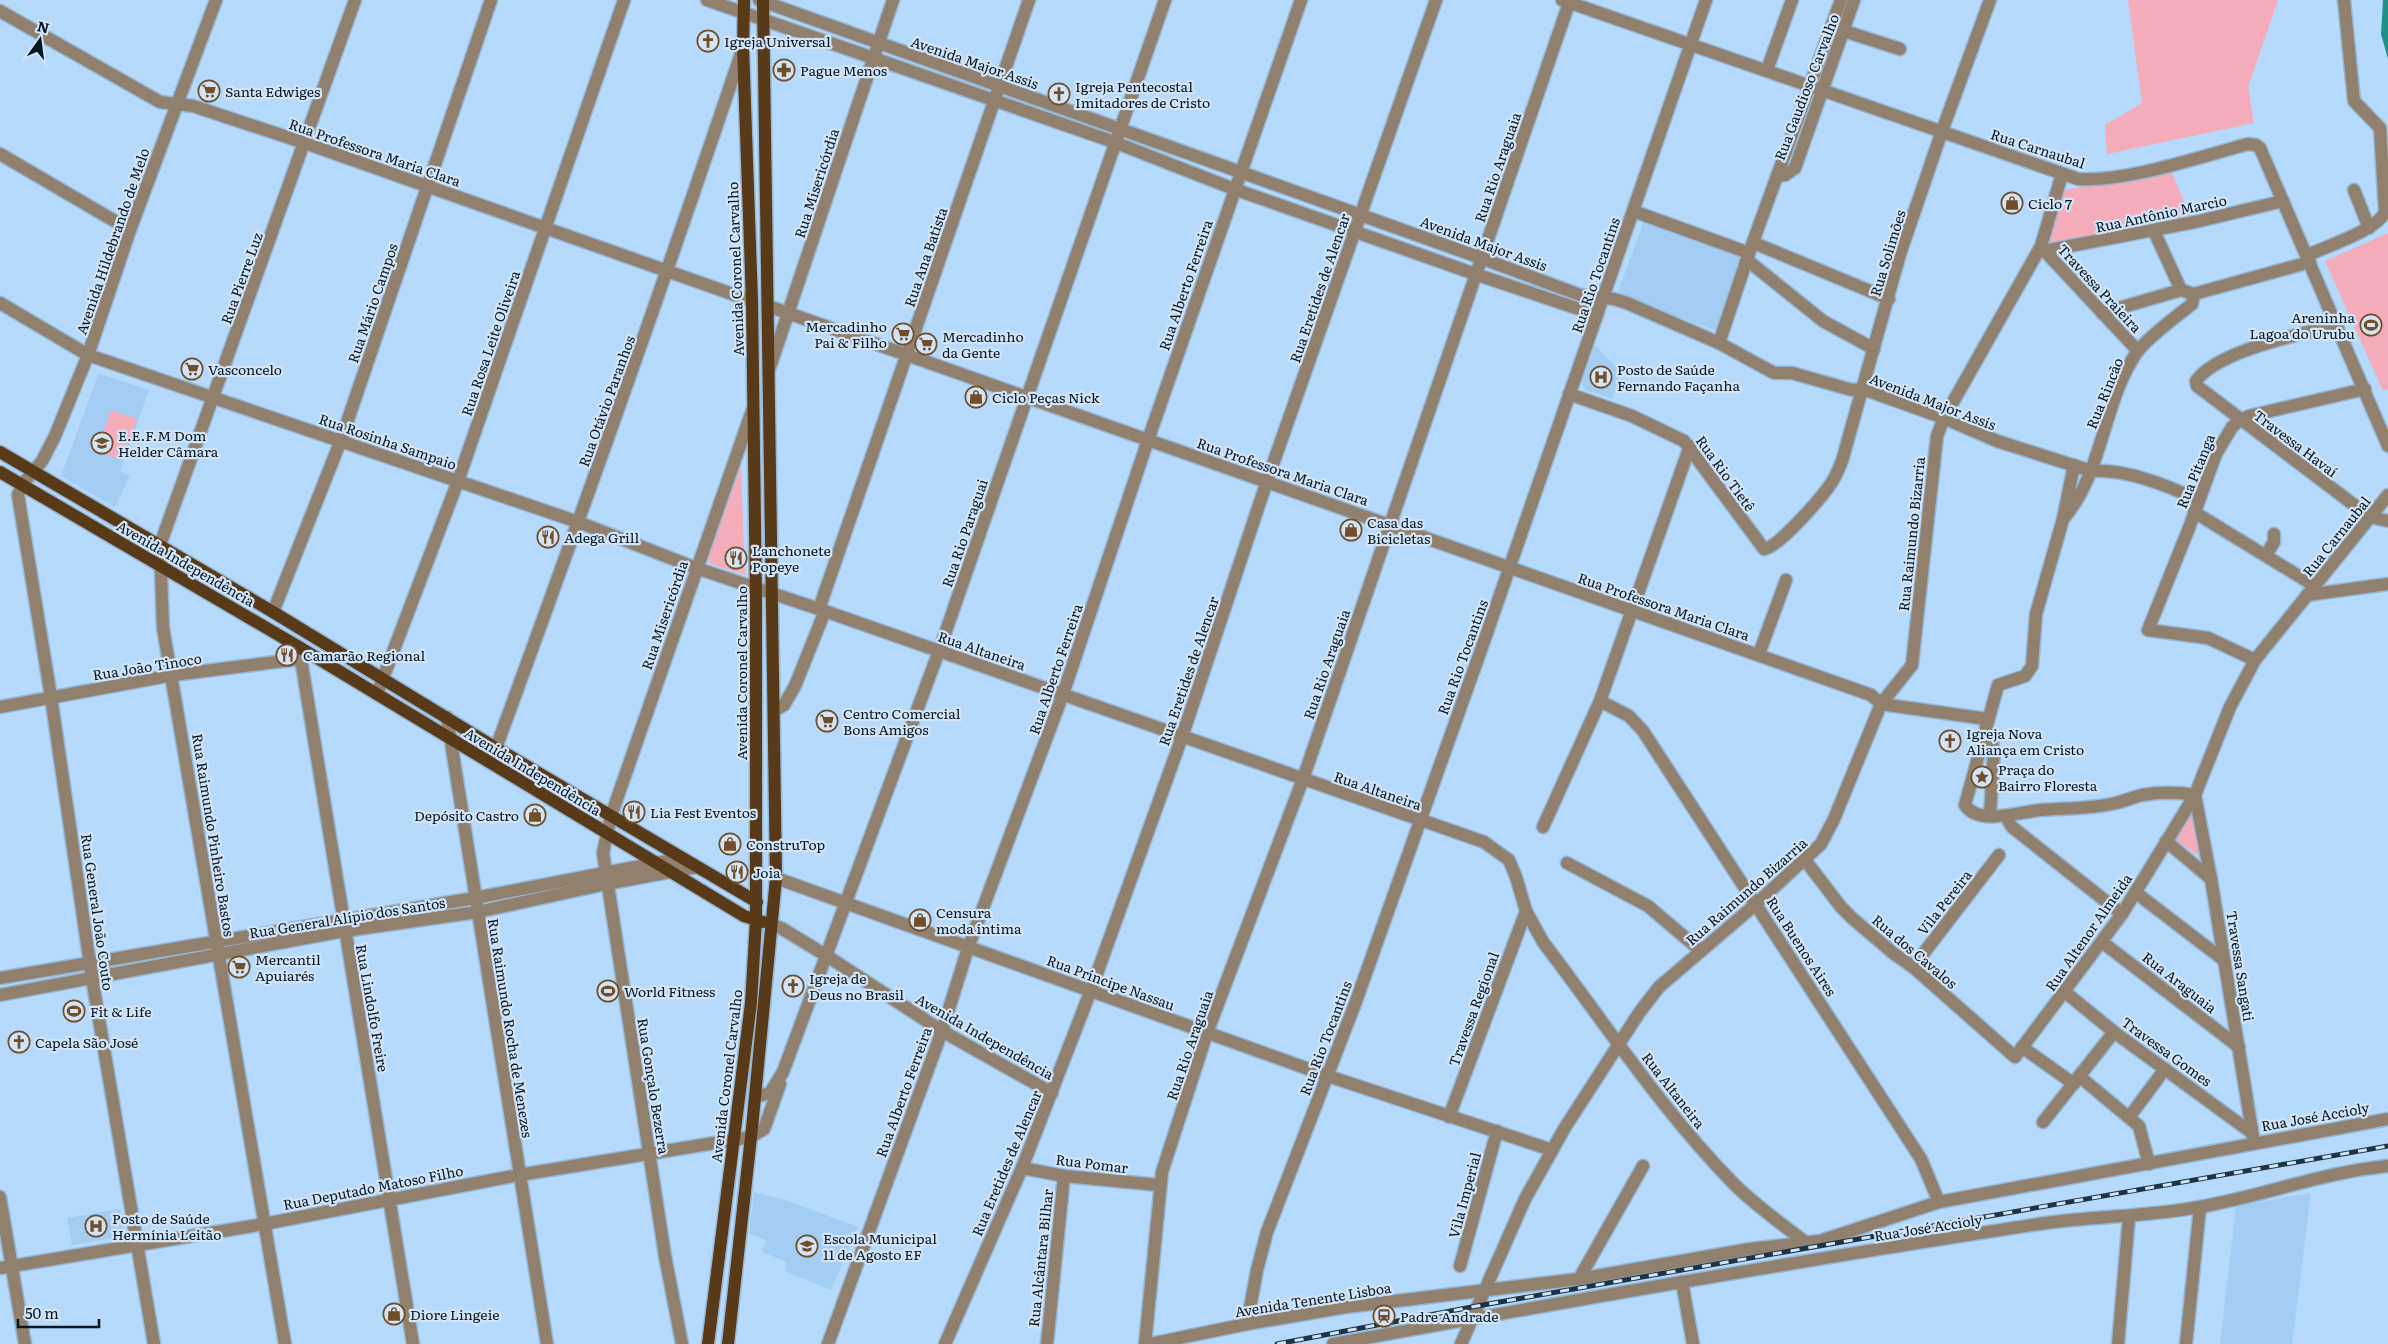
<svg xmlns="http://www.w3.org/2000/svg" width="2388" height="1344" viewBox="0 0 2388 1344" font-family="Literata,serif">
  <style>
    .built { fill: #a4cdf3 }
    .green { fill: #f6adbb }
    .water { fill: #209087 }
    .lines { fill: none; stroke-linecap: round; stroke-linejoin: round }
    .minor-casing { stroke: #95b7d5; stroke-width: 15 }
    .major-casing { stroke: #95b7d5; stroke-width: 15 }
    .minor { stroke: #92806e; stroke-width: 12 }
    .major { stroke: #593a18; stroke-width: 12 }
    .rail-casing { stroke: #1e3344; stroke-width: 5 }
    .rail { stroke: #d2e4f6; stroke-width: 3; stroke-dasharray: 9; stroke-linecap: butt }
    .labels { text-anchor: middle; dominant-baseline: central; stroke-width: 4.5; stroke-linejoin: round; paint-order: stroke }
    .poi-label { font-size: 14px; fill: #051725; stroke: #d2e4f6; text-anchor: start }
    .street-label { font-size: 14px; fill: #051725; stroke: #d2e4f6 }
  </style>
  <rect width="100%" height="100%" fill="#b5dafc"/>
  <g class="built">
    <path d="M1644 221 1742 257 1717 331 1617 295Z"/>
    <path d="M1595 345 1621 372 1612 399 1585 390 1582 382Z"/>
    <path d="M100 374 149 390 120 471 130 476 115 507 61 476 98 375Z"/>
    <path d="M754 1192 785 1200 858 1227 831 1290 785 1271 787 1262 762 1252 766 1240 749 1233Z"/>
    <path d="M2311 1193 2292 1344H2220L2236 1206Z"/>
    <path d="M120 1209 125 1236 72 1245 67 1218Z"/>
  </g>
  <g class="green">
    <path d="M2128 0H2278L2248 87 2254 123 2107 154 2105 125 2142 103Z"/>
    <path d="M2170 169 2191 217 2055 243 2048 241 2065 190Z"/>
    <path d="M2388 233V389L2383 391 2325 261Z"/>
    <path d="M111 410 137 419 123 460 97 451Z"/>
    <path d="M741 466 745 575 711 564 708 559Z"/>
    <path d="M2189 816 2194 817 2201 857 2175 840Z"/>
  </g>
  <path class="water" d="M2383 0H2388V59L2381 34Z"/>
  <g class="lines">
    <g class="minor-casing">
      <g id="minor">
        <path d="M707 0 1114 142 1234 189 1475 274 1597 315"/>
        <path d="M759 0 1481 258 1580 295 1614 299 1627 303 1719 343 1774 373H1792L1852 390 1863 389 1944 418 1997 441 2091 471C2127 469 2166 485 2199 500"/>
        <path d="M1562 0 2078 179C2127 182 2199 157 2248 144L2256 145 2260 148 2388 446"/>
        <path d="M0 11 160 102 193 106 305 143 752 301"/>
        <path d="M1844 31 1900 49"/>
        <path d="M1767 70 1792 0"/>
        <path d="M0 154 130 230"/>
        <path d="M1777 176 1785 175 1795 168 1854 0"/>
        <path d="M2354 190 2369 228"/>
        <path d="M1633 211 1749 253"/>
        <path d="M2154 231 2181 290"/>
        <path d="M1754 243 1889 299"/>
        <path d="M2041 247 2138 351"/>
        <path d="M2044 251 2195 222 2283 201"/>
        <path d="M2308 255C2327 246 2377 230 2385 212L2380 128 2354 101 2344 0"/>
        <path d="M1747 260 1823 321 1874 349"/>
        <path d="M0 303 88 355 578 522 696 568 819 609 1484 842 1509 860 1516 877 1526 911 1543 942C1605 1023 1662 1111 1734 1184 1755 1205 1780 1223 1804 1241"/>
        <path d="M768 306 1871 695 1881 704 1987 719"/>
        <path d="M2102 313 2181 290 2194 294 2310 262"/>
        <path d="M2338 324C2301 335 2218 350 2196 381L2197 386 2370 517 2388 521"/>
        <path d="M1719 343 1749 253 1841 0"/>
        <path d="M769 370 893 0"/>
        <path d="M1569 394 1632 416 1684 441 1764 549C1779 547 1823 496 1832 482 1836 476 1839 468 1842 461L1900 254 1942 131 1990 0"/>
        <path d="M2074 465 2063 519 2036 614 2032 666 2025 676 1998 685 1965 805C1978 826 2020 812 2040 810 2066 808 2091 809 2116 803 2125 801 2133 797 2142 795 2159 792 2178 792 2195 795"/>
        <path d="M2194 512 2315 586"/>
        <path d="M2063 519C2104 472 2102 403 2137 352 2148 337 2177 316 2192 304L2194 294"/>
        <path d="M2266 555 2274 542V534"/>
        <path d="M2307 595 2388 584"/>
        <path d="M819 609 1029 0"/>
        <path d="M273 612 341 440 491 0"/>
        <path d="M299 647 413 1344"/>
        <path d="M1759 654 1786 580"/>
        <path d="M2255 660 2208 638 2148 630 2189 528 2216 454 2232 427 2240 420 2249 416 2365 389"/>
        <path d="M377 694 458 481 624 0"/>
        <path d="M1600 701 1629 716 1643 731 1921 1159 1939 1202"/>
        <path d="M0 707 173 675 300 659"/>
        <path d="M775 710 784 705 795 686 825 611"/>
        <path d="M447 717 547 1344"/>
        <path d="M1986 726 1994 750 1990 816"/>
        <path d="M488 761 496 748C581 516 664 283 743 48"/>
        <path d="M2195 795 2211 879 2254 1143"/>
        <path d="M2006 817 2012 827 2122 914"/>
        <path d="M1543 827 1600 701 1690 446"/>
        <path d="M2166 841 2211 879"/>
        <path d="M1805 860 1841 907 1852 918 1893 953 1913 967 2015 1057 2122 914 2195 795 2230 707 2255 660 2388 495"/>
        <path d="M1567 863 1648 906 1701 951"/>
        <path d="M776 878 1328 1076 1552 1150"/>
        <path d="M2135 892 2225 961"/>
        <path d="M773 925 781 928 827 956 942 1031 1052 1093"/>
        <path d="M2102 942 2239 1047"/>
        <path d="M1913 967 1999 855"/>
        <path d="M0 978 475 898 682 858"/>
        <path d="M2065 992 2114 1032 2252 1133"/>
        <path d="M0 995 344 931 477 912 606 884 697 867"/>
        <path d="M2022 1047 2074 1084"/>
        <path d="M2079 1076 2139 1126 2149 1164"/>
        <path d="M755 1097 770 1093 783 1072 939 651 1165 0"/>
        <path d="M2130 1116 2165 1069"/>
        <path d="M1449 1117 1526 911"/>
        <path d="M2043 1122 2114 1032"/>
        <path d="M1022 1168 1064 1176 1159 1185"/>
        <path d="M0 1197 25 1344"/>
        <path d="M1460 1266 1497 1131"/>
        <path d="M0 1268 264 1224 519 1175 751 1137 764 1129 780 1084"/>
        <path d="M1579 1279 1643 1166"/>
        <path d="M1682 1282 1693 1344"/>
        <path d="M1247 1324 1257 1270 1267 1232 1355 1004 1482 647 1706 0"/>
        <path d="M154 1344 92 978 51 697 18 495 22 485 42 461 55 436 88 355 130 230 216 0"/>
        <path d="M285 1344 163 628 160 545 355 0"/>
        <path d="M682 1344 665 1256 603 853 611 816 753 408"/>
        <path d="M828 1344 942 1031 968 948 1063 694 1148 440 1301 0"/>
        <path d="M945 1344 1022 1168 1091 990 1182 737 1267 481 1436 0"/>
        <path d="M1047 1344 1064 1176"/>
        <path d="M1145 1344 1162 1172 1207 1033 1303 779 1570 0"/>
        <path d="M1150 1344 1247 1324 1346 1307 1579 1279 1750 1249 1820 1241 1939 1202 2388 1119"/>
        <path d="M1333 1344C1568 1301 1803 1260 2039 1224 2092 1216 2146 1217 2199 1207 2263 1196 2324 1172 2388 1166"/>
        <path d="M1461 1344 1525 1199 1564 1129 1639 1013 1659 987 1756 904 1821 844 1834 819 1881 704 1912 665 1937 436 1944 418 2041 246 2062 174"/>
        <path d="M2118 1344 2129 1217"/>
        <path d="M2186 1344 2200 1207"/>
      </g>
    </g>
    <g class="major-casing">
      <g id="major">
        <path d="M0 452 273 612 496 748 757 902"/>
        <path d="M0 472 299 647 744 916 763 922"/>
        <path d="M708 1344 751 1003 756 920V600L752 301 743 48 744 0"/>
        <path d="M728 1344 752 1128 776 878 763 0"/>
      </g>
    </g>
    <use href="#minor" class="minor"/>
    <use href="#major" class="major"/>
    <g class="rail-casing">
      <path id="rail" d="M1277 1344 1477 1306 2388 1146"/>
    </g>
    <use href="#rail" class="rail"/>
  </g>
  <defs>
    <g id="church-ring" transform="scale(1.125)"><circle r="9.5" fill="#d2e4f6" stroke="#724e28" stroke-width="1.5"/><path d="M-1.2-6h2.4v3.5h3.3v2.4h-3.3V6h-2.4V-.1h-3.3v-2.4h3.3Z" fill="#724e28"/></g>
    <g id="pharmacy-ring" transform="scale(1.125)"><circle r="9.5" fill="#d2e4f6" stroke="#724e28" stroke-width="1.5"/><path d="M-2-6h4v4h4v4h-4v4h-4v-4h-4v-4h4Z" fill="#724e28"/></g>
    <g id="supermarket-ring" transform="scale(1.125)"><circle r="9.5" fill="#d2e4f6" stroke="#724e28" stroke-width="1.5"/><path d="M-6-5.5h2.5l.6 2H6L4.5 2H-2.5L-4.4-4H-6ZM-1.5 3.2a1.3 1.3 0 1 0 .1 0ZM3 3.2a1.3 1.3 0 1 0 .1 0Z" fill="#724e28"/></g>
    <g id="shop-ring" transform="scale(1.125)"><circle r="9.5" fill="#d2e4f6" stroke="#724e28" stroke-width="1.5"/><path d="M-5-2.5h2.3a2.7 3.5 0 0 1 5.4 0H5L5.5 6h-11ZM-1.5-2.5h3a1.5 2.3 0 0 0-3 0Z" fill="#724e28"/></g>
    <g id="stadium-ring" transform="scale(1.125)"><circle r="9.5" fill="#d2e4f6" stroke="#724e28" stroke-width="1.5"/><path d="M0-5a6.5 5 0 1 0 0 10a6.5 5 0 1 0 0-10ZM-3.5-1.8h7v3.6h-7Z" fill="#724e28"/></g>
    <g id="hospital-ring" transform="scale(1.125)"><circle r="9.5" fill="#d2e4f6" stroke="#724e28" stroke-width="1.5"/><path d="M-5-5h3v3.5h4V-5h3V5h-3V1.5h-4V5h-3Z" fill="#724e28"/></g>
    <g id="school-ring" transform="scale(1.125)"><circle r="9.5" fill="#d2e4f6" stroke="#724e28" stroke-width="1.5"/><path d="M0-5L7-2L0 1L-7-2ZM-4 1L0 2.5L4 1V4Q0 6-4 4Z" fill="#724e28"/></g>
    <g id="restaurant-ring" transform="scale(1.125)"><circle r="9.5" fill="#d2e4f6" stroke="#724e28" stroke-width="1.5"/><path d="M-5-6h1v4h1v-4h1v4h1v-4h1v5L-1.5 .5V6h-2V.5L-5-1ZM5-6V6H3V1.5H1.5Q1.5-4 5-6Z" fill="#724e28"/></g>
    <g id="sight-ring" transform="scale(1.125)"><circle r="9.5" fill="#d2e4f6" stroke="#724e28" stroke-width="1.5"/><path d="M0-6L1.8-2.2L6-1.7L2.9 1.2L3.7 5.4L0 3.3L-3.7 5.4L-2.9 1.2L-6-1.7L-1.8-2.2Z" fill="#724e28"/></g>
    <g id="station-ring" transform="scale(1.125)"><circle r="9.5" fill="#d2e4f6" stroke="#724e28" stroke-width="1.5"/><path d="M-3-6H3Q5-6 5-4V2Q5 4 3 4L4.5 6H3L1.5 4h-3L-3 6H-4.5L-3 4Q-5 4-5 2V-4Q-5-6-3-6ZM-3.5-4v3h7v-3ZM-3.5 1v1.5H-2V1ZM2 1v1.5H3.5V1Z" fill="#724e28"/></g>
  </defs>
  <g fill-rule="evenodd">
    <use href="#church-ring" x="708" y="41"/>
    <use href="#pharmacy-ring" x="784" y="70"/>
    <use href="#supermarket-ring" x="209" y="91"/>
    <use href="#church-ring" x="1059" y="94"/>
    <use href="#shop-ring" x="2012" y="203"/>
    <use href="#stadium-ring" x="2371" y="325"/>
    <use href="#supermarket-ring" x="903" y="334"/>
    <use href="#supermarket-ring" x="926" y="344"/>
    <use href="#supermarket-ring" x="192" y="369"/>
    <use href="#hospital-ring" x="1601" y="377"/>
    <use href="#shop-ring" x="976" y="397"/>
    <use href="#school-ring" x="102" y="443"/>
    <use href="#shop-ring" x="1351" y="530"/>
    <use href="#restaurant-ring" x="548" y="537"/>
    <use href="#restaurant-ring" x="736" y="558"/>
    <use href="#restaurant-ring" x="287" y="655"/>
    <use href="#supermarket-ring" x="827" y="721"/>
    <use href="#church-ring" x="1950" y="741"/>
    <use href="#sight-ring" x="1982" y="777"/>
    <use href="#restaurant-ring" x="634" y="812"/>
    <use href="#shop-ring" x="535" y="815"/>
    <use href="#shop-ring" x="730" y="844"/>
    <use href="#restaurant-ring" x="737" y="872"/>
    <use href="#shop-ring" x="920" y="920"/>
    <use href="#supermarket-ring" x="239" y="967"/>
    <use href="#church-ring" x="793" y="986"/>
    <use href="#stadium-ring" x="608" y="991"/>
    <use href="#stadium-ring" x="74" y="1011"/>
    <use href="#church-ring" x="19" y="1042"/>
    <use href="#hospital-ring" x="96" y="1226"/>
    <use href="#school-ring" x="807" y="1246"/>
    <use href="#shop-ring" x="394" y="1314"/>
    <use href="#station-ring" x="1384" y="1316"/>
  </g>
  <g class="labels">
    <g class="poi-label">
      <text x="724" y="41">Igreja Universal</text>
      <text x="800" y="70">Pague Menos</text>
      <text x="1075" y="86">Igreja Pentecostal<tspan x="1075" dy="16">Imitadores de Cristo</tspan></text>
      <text x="225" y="91">Santa Edwiges</text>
      <text x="2028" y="203">Ciclo 7</text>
      <text x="2355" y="317" text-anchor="end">Areninha<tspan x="2355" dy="16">Lagoa do Urubu</tspan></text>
      <text x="887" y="326" text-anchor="end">Mercadinho<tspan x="887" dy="16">Pai &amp; Filho</tspan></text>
      <text x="942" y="336">Mercadinho<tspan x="942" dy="16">da Gente</tspan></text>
      <text x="208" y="369">Vasconcelo</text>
      <text x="1617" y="369">Posto de Saúde<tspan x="1617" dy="16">Fernando Façanha</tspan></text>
      <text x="992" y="397">Ciclo Peças Nick</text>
      <text x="118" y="435">E.E.F.M Dom<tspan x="118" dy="16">Helder Câmara</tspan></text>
      <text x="1367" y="522">Casa das<tspan x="1367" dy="16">Bicicletas</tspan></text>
      <text x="564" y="537">Adega Grill</text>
      <text x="752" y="550">Lanchonete<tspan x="752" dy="16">Popeye</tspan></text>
      <text x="303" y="655">Camarão Regional</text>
      <text x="843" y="713">Centro Comercial<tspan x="843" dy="16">Bons Amigos</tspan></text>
      <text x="1966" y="733">Igreja Nova<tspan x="1966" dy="16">Aliança em Cristo</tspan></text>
      <text x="1998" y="769">Praça do<tspan x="1998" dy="16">Bairro Floresta</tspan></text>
      <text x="650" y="812">Lia Fest Eventos</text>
      <text x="519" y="815" text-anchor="end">Depósito Castro</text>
      <text x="746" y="844">ConstruTop</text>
      <text x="753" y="872">Joia</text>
      <text x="936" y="912">Censura<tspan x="936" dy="16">moda íntima</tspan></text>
      <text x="255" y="959">Mercantil<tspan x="255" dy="16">Apuiarés</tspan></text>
      <text x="809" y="978">Igreja de<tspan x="809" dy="16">Deus no Brasil</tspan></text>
      <text x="624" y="991">World Fitness</text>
      <text x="90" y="1011">Fit &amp; Life</text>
      <text x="35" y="1042">Capela São José</text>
      <text x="112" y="1218">Posto de Saúde<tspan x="112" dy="16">Hermínia Leitão</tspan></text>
      <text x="823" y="1238">Escola Municipal<tspan x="823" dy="16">11 de Agosto EF</tspan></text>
      <text x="410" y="1314">Diore Lingeie</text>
      <text x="1400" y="1316">Padre Andrade</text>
    </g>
    <g class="street-label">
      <text transform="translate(975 62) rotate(19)">Avenida Major Assis</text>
      <text transform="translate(1806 87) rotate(-69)">Rua Gaudioso Carvalho</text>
      <text transform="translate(2038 148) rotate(18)">Rua Carnaubal</text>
      <text transform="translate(375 152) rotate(19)">Rua Professora Maria Clara</text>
      <text transform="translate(1497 167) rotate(-71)">Rua Rio Araguaia</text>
      <text transform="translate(816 183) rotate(-72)">Rua Misericórdia</text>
      <text transform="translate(2161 213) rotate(-12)">Rua Antônio Marcio</text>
      <text transform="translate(112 241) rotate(-71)">Avenida Hildebrando de Melo</text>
      <text transform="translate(1484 243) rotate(20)">Avenida Major Assis</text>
      <text transform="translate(1887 253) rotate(-73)">Rua Solimões</text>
      <text transform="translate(925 257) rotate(-71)">Rua Ana Batista</text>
      <text transform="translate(735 269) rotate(-92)">Avenida Coronel Carvalho</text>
      <text transform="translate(1595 275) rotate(-71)">Rua Rio Tocantins</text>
      <text transform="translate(241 278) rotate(-70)">Rua Pierre Luz</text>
      <text transform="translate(1185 285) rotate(-71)">Rua Alberto Ferreira</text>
      <text transform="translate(1319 288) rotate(-71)">Rua Eretides de Alencar</text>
      <text transform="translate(2100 288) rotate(47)">Travessa Praieira</text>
      <text transform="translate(372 303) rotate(-71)">Rua Mário Campos</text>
      <text transform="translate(490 343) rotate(-71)">Rua Rosa Leite Oliveira</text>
      <text transform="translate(2104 393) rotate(-68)">Rua Rincão</text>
      <text transform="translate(606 401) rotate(-70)">Rua Otávio Paranhos</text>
      <text transform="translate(1933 401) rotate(21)">Avenida Major Assis</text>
      <text transform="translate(388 441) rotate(19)">Rua Rosinha Sampaio</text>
      <text transform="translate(2296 443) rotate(37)">Travessa Havaí</text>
      <text transform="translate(1283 471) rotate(19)">Rua Professora Maria Clara</text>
      <text transform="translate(2195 471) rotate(-68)">Rua Pitanga</text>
      <text transform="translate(1726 473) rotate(54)">Rua Rio Tietê</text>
      <text transform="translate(964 533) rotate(-71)">Rua Rio Paraguai</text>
      <text transform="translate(1911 534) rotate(-84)">Rua Raimundo Bizarria</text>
      <text transform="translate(2336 536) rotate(-51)">Rua Carnaubal</text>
      <text transform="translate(186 563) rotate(30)">Avenida Independência</text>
      <text transform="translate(1664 606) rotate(19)">Rua Professora Maria Clara</text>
      <text transform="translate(664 615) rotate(-71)">Rua Misericórdia</text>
      <text transform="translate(982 650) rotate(19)">Rua Altaneira</text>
      <text transform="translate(1462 657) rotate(-70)">Rua Rio Tocantins</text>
      <text transform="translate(1326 664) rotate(-71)">Rua Rio Araguaia</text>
      <text transform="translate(147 666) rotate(-9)">Rua João Tinoco</text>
      <text transform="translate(1055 669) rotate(-71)">Rua Alberto Ferreira</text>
      <text transform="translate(1188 671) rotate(-71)">Rua Eretides de Alencar</text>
      <text transform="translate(741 673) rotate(-90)">Avenida Coronel Carvalho</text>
      <text transform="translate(533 771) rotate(31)">Avenida Independência</text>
      <text transform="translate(1378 790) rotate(19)">Rua Altaneira</text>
      <text transform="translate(214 835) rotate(81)">Rua Raimundo Pinheiro Bastos</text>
      <text transform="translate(1746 891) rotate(-41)">Rua Raimundo Bizarria</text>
      <text transform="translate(1944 902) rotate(-52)">Vila Pereira</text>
      <text transform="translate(98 912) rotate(82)">Rua General João Couto</text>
      <text transform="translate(347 917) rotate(-9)">Rua General Alípio dos Santos</text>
      <text transform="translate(2088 932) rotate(-55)">Rua Altenor Almeida</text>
      <text transform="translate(1802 946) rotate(57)">Rua Buenos Aires</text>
      <text transform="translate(1915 951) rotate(40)">Rua dos Cavalos</text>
      <text transform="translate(2241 966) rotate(81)">Travessa Sangati</text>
      <text transform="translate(1111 982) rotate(20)">Rua Príncipe Nassau</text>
      <text transform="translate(2180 982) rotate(38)">Rua Araguaia</text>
      <text transform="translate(373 1008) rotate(80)">Rua Lindolfo Freire</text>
      <text transform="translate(1473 1009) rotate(-70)">Travessa Regional</text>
      <text transform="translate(511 1028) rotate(81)">Rua Raimundo Rocha de Menezes</text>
      <text transform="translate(985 1036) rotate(30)">Avenida Independência</text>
      <text transform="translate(1325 1038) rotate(-69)">Rua Rio Tocantins</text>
      <text transform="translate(1189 1045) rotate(-71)">Rua Rio Araguaia</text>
      <text transform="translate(2167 1051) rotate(36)">Travessa Gomes</text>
      <text transform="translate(726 1076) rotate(-83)">Avenida Coronel Carvalho</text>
      <text transform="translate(654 1086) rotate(81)">Rua Gonçalo Bezerra</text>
      <text transform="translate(1674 1090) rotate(52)">Rua Altaneira</text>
      <text transform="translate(903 1092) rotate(-70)">Rua Alberto Ferreira</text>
      <text transform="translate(2315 1116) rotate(-10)">Rua José Accioly</text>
      <text transform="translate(1006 1163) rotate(-67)">Rua Eretides de Alencar</text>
      <text transform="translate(1092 1163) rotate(7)">Rua Pomar</text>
      <text transform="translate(373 1187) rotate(-11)">Rua Deputado Matoso Filho</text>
      <text transform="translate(1464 1195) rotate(-75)">Vila Imperial</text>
      <text transform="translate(1928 1227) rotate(-9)">Rua José Accioly</text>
      <text transform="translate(1040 1258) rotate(-84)">Rua Alcântara Bilhar</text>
      <text transform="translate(1313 1299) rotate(-9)">Avenida Tenente Lisboa</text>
    </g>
  </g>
  <g transform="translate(40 40) rotate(14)" stroke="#d2e4f6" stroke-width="4" paint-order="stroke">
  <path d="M0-4L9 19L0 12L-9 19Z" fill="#051725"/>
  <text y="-8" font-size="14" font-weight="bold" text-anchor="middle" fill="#051725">N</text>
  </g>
  <path d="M18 1319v8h81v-8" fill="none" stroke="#051725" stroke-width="2.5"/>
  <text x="25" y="1319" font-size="15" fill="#051725" stroke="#d2e4f6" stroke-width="4" paint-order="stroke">50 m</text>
</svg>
